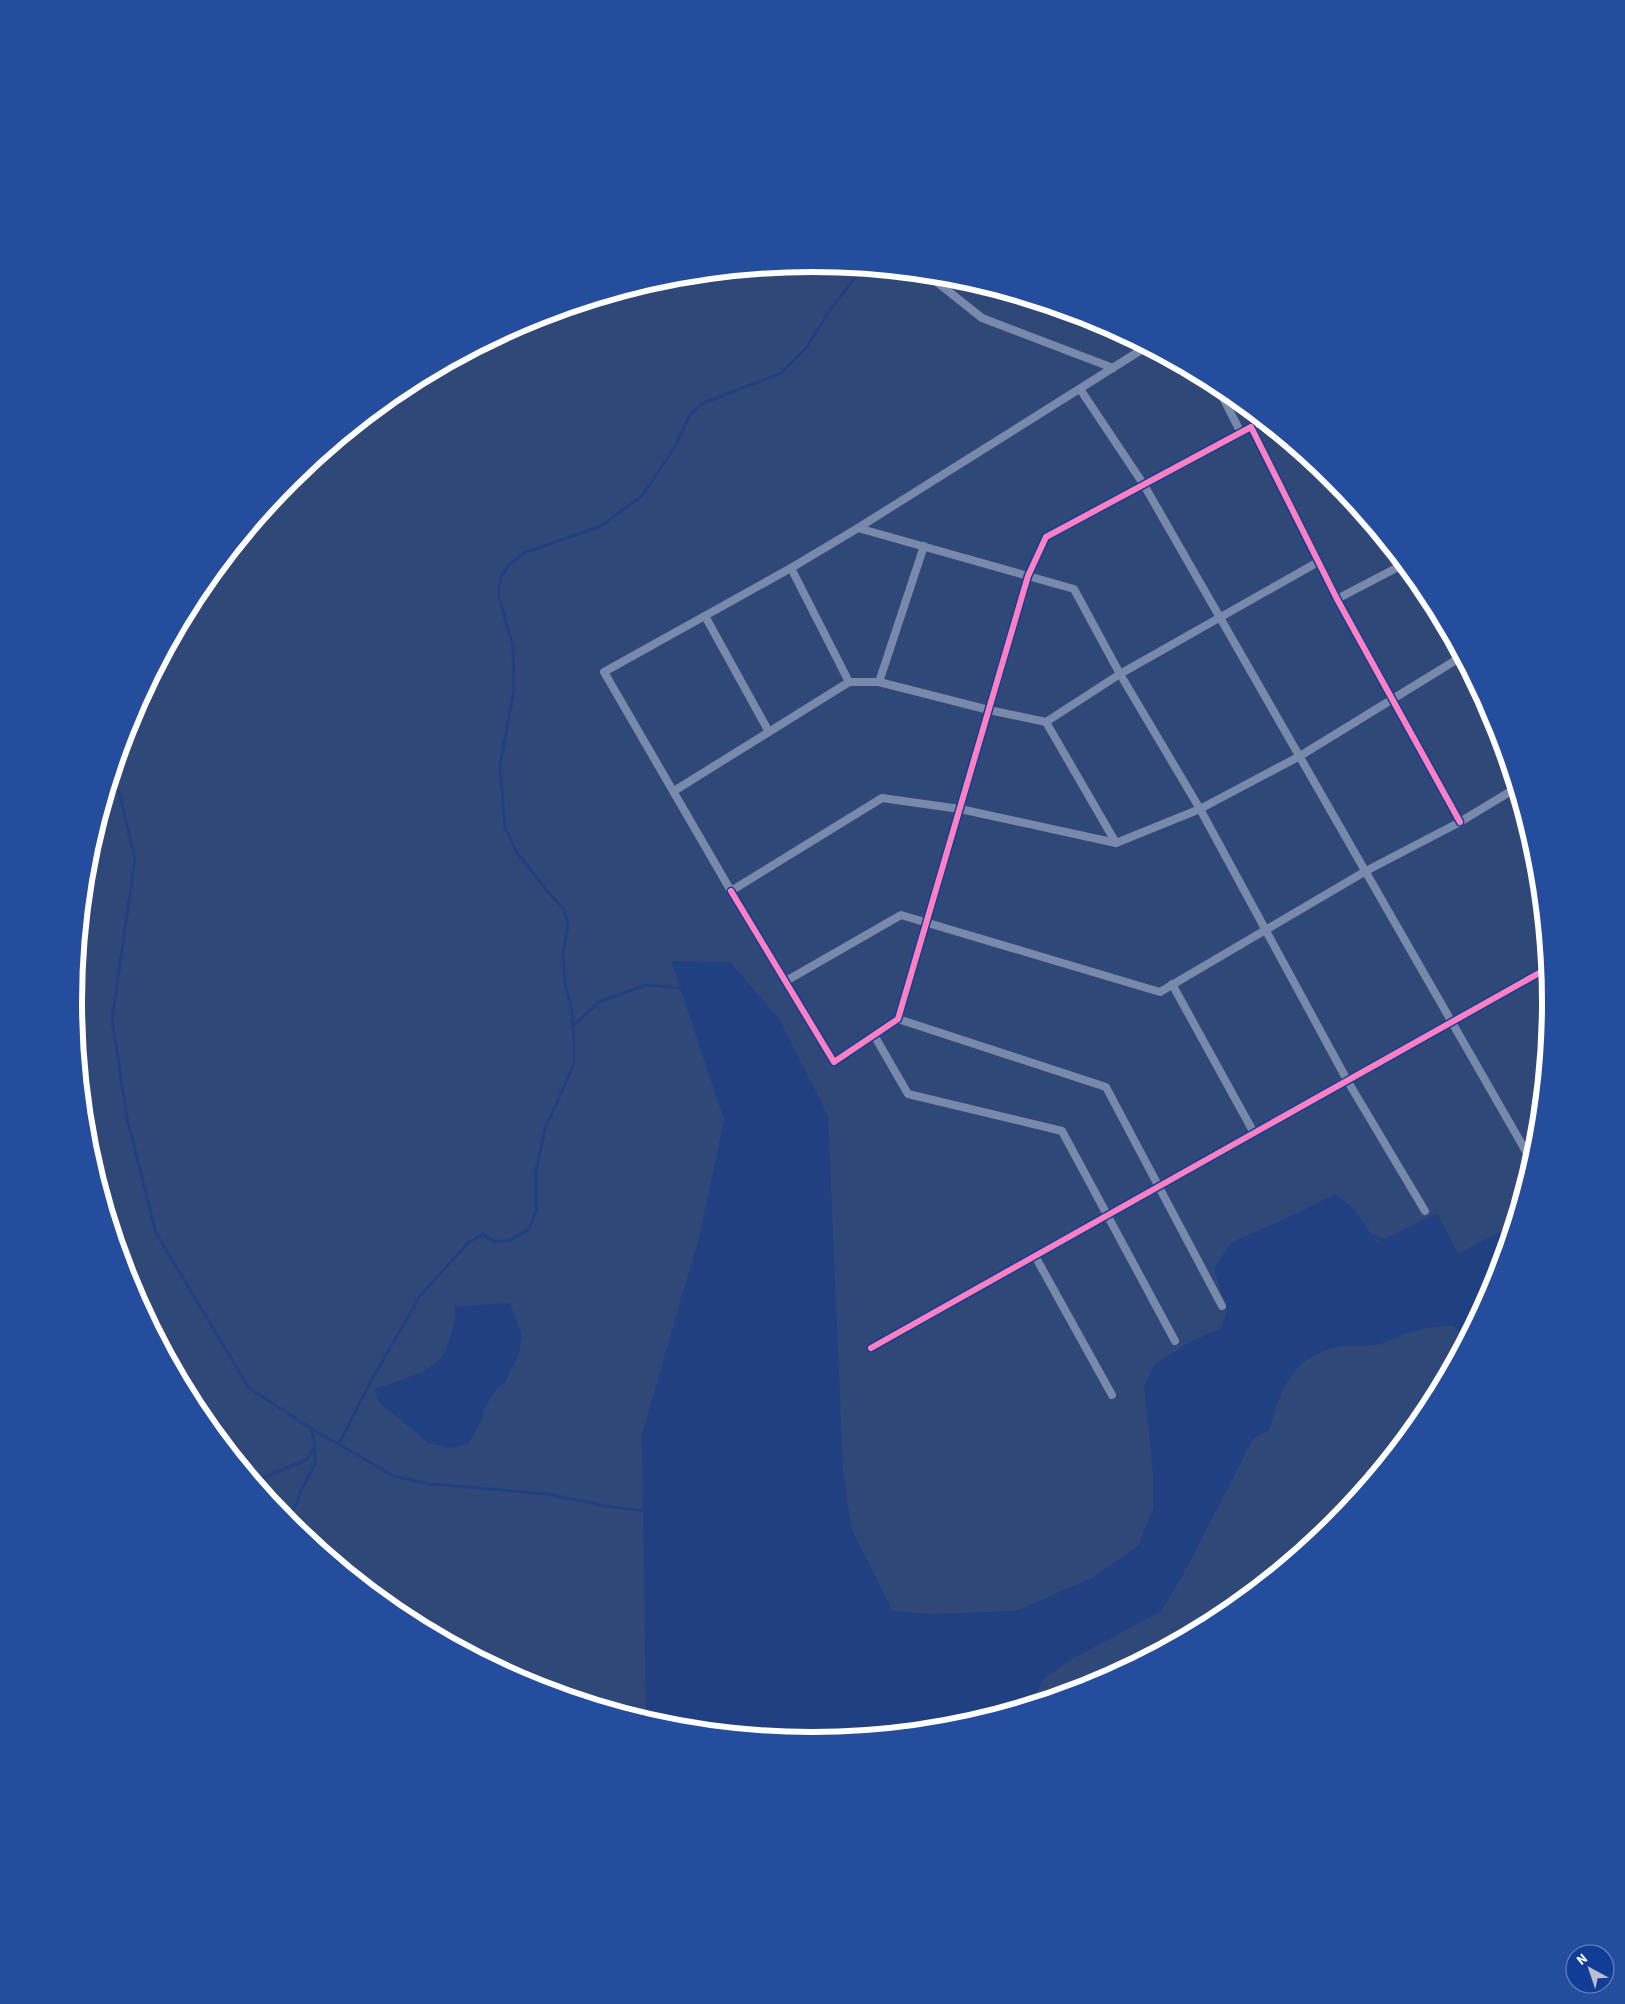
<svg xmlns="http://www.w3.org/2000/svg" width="1625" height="2004" viewBox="0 0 1625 2004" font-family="'Source Sans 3',sans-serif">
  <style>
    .water { fill: #214081 }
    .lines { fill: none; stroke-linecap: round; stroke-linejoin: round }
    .stream { stroke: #214081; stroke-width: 3 }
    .street { stroke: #7989ab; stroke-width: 8 }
    .cycleway-casing { stroke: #123d96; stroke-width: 9 }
    .cycleway { stroke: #ff80c0; stroke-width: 6 }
    .rim { fill: none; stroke: #fff; stroke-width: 6 }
  </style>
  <rect width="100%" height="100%" fill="#304878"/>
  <g class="water">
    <path d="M671 961 730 962 780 1020 828 1115 843 1470 851 1527 892 1611 932 1614 1016 1611 1092 1578 1138 1546 1153 1509V1474L1144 1386 1154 1365 1186 1344 1221 1328 1227 1312 1214 1268 1232 1242 1287 1218 1336 1194 1354 1209 1377 1243 1437 1213 1458 1254 1513 1225 1495 1285 1466 1340 1454 1326C1437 1326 1421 1328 1405 1334 1396 1337 1386 1343 1376 1345 1364 1347 1350 1344 1338 1347 1292 1356 1281 1390 1269 1430L1253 1439 1183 1575 1161 1611 1067 1662 1044 1679 1031 1704 956 1727 812 1741 668 1726 646 1720 642 1434 700 1234 724 1120Z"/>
    <path d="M510 1303 522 1336 519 1353 505 1383 496 1390 484 1409 483 1418 468 1444 451 1448 428 1443 379 1402 374 1390C397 1379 430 1376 445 1352 447 1348 448 1342 450 1337 454 1326 456 1319 454 1307Z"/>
  </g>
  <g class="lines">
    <g class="stream">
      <path d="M111 781 119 792 135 859 112 1019 127 1118 156 1233 249 1388 312 1429 394 1476 431 1484 547 1494 606 1506 647 1511"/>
      <path d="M573 1026 599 1002 646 985 683 988"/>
      <path d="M1368 1234 1386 1241"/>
      <path d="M339 1444 367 1388 420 1296 469 1242 483 1234 495 1242 511 1240 529 1229 536 1211V1171L545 1129 574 1064V1037L571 1006 565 984 563 953 568 924 564 909 547 891 518 854 505 828 500 766 514 690 513 647 498 593 501 576 511 563 526 552 599 527 642 496 676 445 689 416 701 404 781 373 806 348 830 310 858 274 867 269"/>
      <path d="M255 1481 306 1460 315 1447 312 1430"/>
      <path d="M284 1516 291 1512 297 1503 300 1492 315 1465V1448"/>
    </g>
    <g class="street">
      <path d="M928 275 982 318 1113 368"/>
      <path d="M1146 347 858 528 1074 589 1120 674 1200 809 1347 1080 1425 1211"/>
      <path d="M1216 384 1241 433"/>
      <path d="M1080 389 1144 485 1532 1162"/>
      <path d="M1251 427 1263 420"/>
      <path d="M858 528 791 568 604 672 731 891 882 798 960 809 1116 843 1200 809 1300 756 1461 657"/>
      <path d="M791 568 849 682"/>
      <path d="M1337 599 1404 564"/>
      <path d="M705 616 769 732"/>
      <path d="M879 682 924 546"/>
      <path d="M1046 722 1116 843"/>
      <path d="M674 791 849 682H879L989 710 1046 722 1120 674 1318 562"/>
      <path d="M731 891 834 1062 898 1019 1028 576 1046 537 1251 427 1337 599 1460 822"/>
      <path d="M786 981 901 915 1160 992 1366 871 1460 822 1516 788"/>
      <path d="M1172 984 1254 1133"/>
      <path d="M898 1019 1106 1087 1222 1306"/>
      <path d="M874 1035 908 1094 1062 1131 1175 1341"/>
      <path d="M1035 1256 1112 1395"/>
      <path d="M871 1348 1548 968"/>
    </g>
    <g class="cycleway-casing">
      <g id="cycleway">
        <path d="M731 891 834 1062 898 1019 1028 576 1046 537 1251 427 1337 599 1460 822"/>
        <path d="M871 1348 1548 968"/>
      </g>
    </g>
    <use href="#cycleway" class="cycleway"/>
  </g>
  <path d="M0 0H1625V2004H0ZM82 1002a730 730 0 1 1 1460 0a730 730 0 1 1-1460 0Z" fill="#254d9e" fill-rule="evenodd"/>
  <path class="rim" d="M82 1002a730 730 0 1 1 1460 0a730 730 0 1 1-1460 0Z"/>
  <g transform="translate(1590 1969) rotate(320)"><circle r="24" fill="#123d96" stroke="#718bc0"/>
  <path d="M0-4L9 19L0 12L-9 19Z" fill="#b7bfd0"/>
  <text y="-8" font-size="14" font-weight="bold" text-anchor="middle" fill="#ffffff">N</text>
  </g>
</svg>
